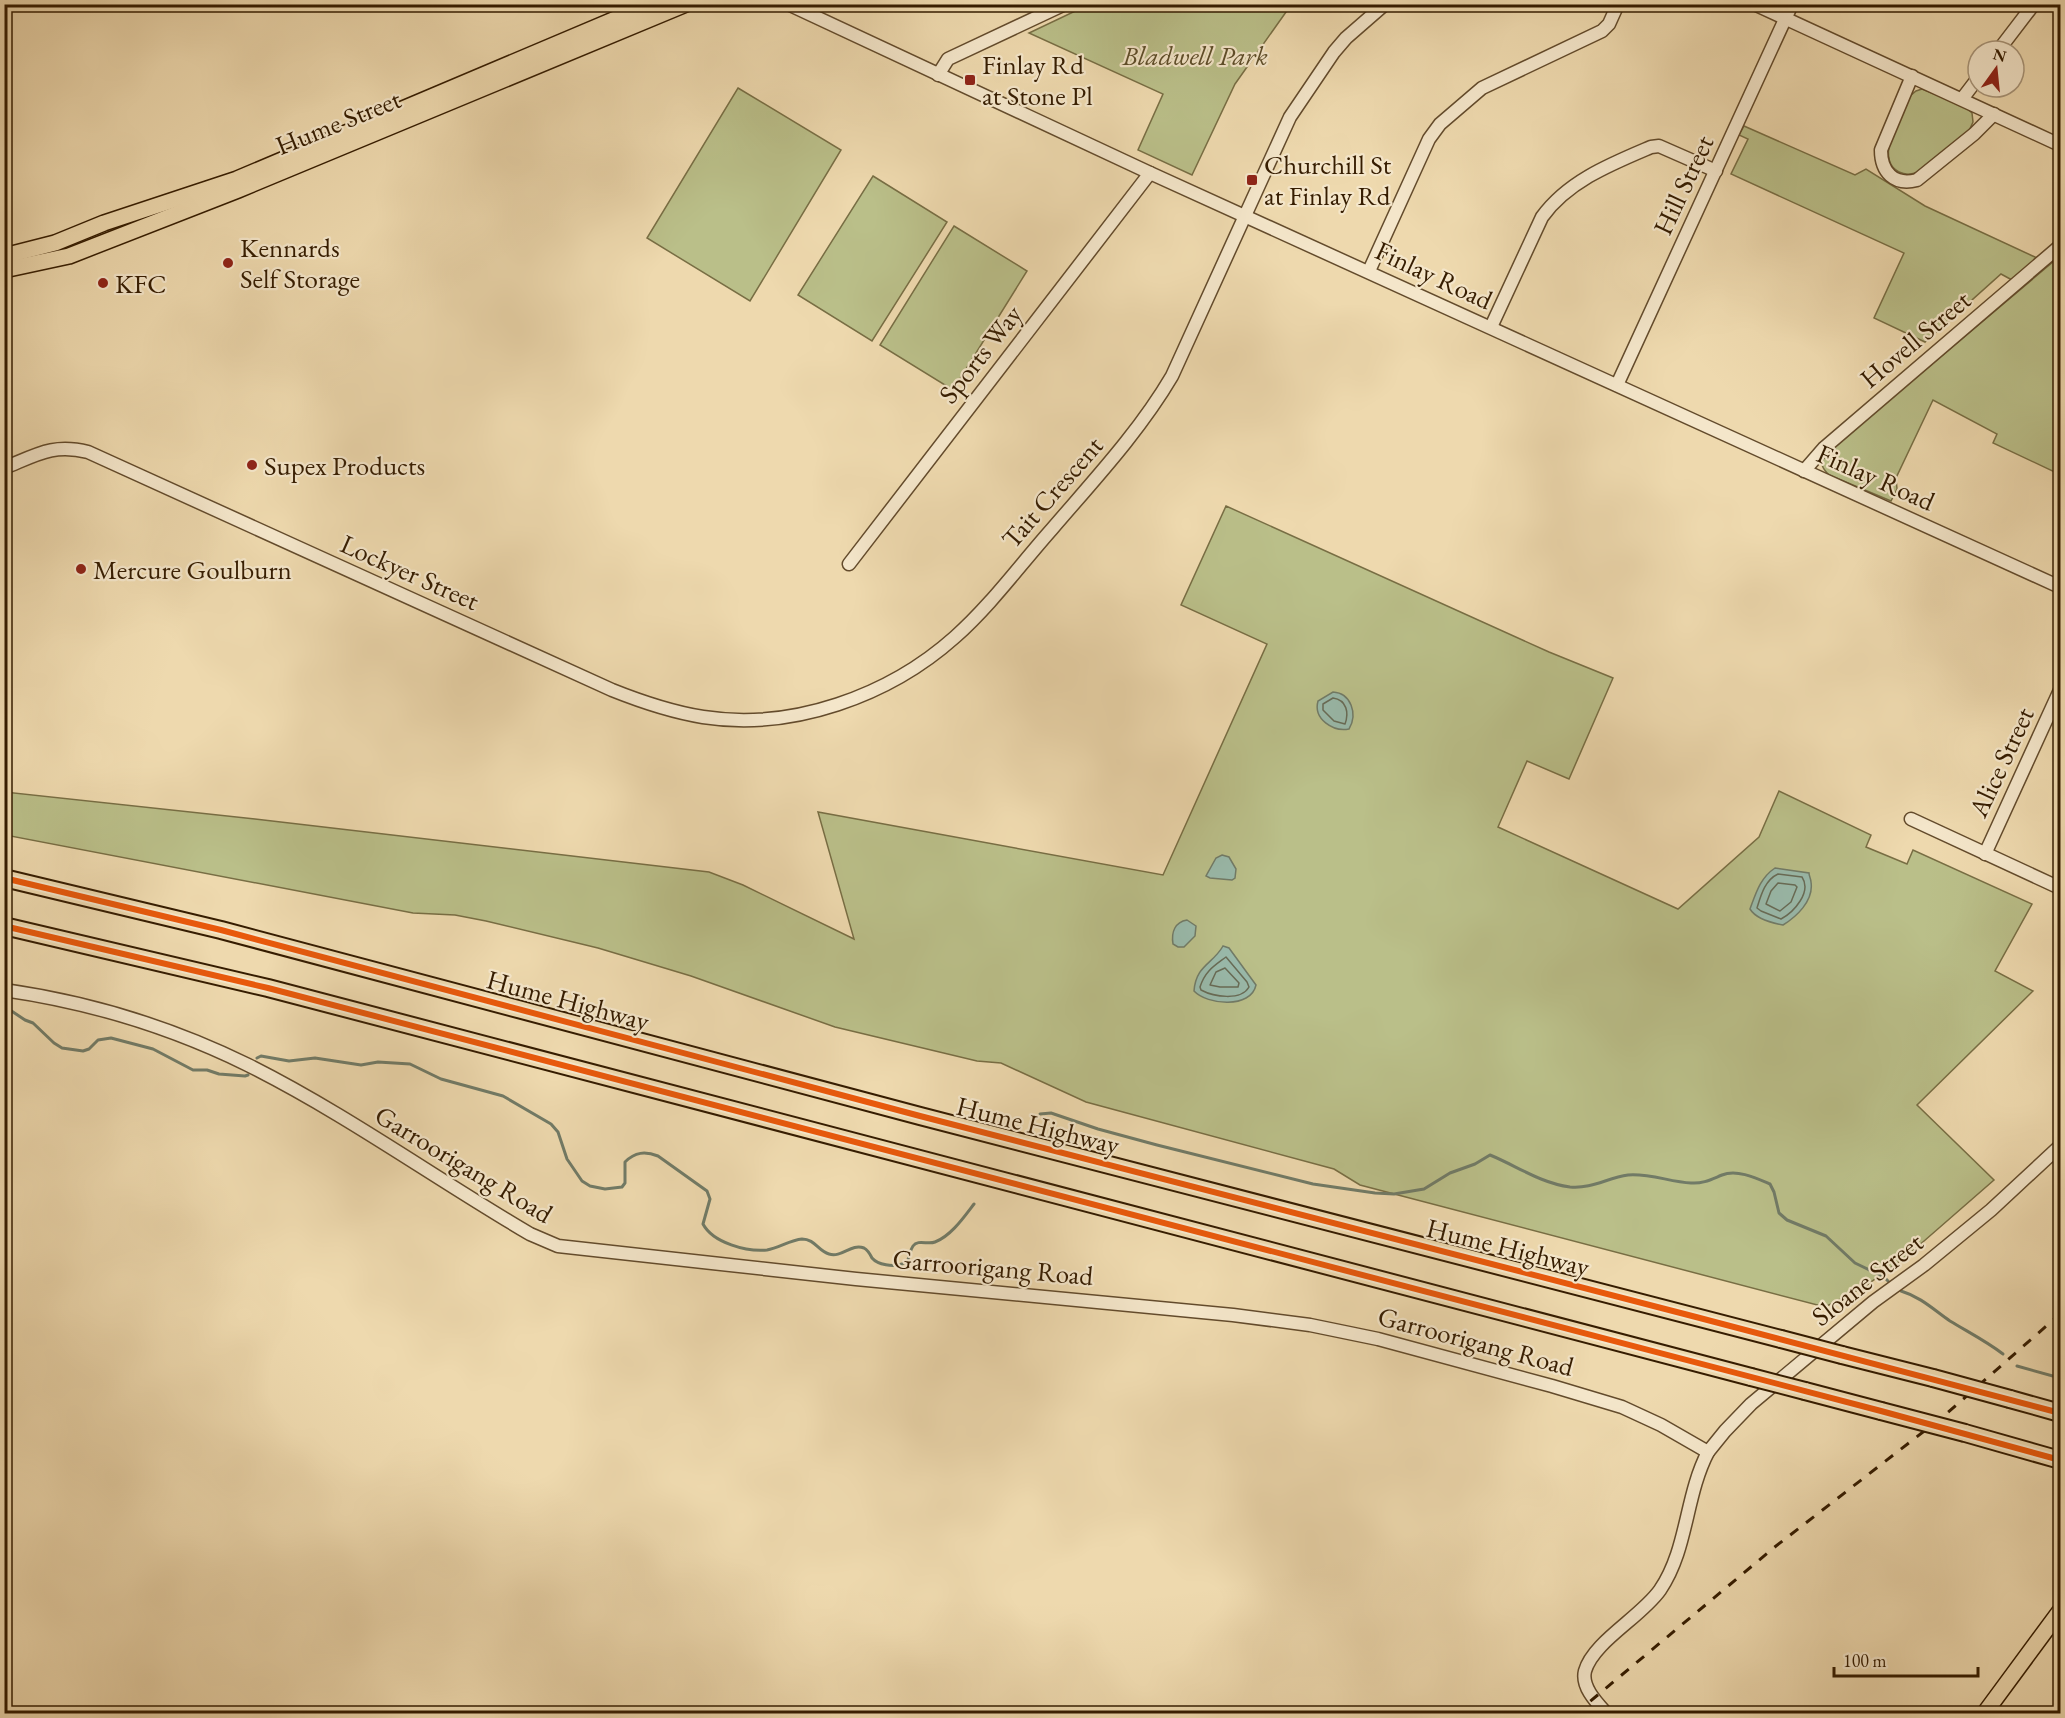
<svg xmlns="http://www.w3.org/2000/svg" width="2065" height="1718" viewBox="0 0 2065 1718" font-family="'EB Garamond',serif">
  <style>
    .green { fill: #babf89; stroke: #786e44; stroke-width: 1.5 }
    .water { fill: #99baab; stroke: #717b67; stroke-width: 1.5 }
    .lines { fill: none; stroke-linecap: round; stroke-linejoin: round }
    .shore { stroke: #676b56; stroke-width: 1.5 }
    .stream { stroke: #717b67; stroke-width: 3 }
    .minor-casing { stroke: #634b2c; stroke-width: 15 }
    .major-casing { stroke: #351c00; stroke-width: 18 }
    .highway-casing { stroke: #351c00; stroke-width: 20 }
    .minor { stroke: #f4e6ca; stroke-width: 12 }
    .major { stroke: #eed9ae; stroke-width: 15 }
    .highway { stroke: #eed9ae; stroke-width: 16 }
    .rail { stroke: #351c00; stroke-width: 3; stroke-dasharray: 10 10; stroke-linecap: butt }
    .highway-bridge-casing { stroke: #351c00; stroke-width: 20; stroke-linecap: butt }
    .highway-bridge { stroke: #eed9ae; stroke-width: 16 }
    .cycleway-casing { stroke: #f4e6ca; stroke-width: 10 }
    .cycleway { stroke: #e8590c; stroke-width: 6 }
    .poi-dot { fill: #8f2418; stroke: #f4e6ca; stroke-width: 2 }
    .labels { text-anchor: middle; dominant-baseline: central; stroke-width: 4.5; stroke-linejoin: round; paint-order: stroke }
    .park-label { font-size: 27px; font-style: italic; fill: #5d4d29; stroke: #f4e6ca }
    .poi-label { font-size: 27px; fill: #351c00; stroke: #f4e6ca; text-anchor: start }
    .street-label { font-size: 27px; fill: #351c00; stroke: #f4e6ca }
  </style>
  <rect width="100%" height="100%" fill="#eed9ae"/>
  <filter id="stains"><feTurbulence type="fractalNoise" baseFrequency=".00333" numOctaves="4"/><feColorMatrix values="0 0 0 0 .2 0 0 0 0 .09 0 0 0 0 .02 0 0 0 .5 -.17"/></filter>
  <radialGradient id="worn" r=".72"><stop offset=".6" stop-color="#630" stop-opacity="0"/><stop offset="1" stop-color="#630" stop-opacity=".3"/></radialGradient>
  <g class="green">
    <path d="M1090 4H1291V5L1235 84 1192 175 1138 150 1163 94 1029 33Z"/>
    <path d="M738 88 841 150 750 301 647 238Z"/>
    <path d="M1922 89 1964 106 1972 113 1973 122 1969 131C1956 142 1933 165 1918 172 1911 175 1905 175 1899 172 1873 159 1902 113 1910 96L1916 91Z"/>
    <path d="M1744 126 1855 175 1866 169 1925 206 2037 258 2012 280 2001 274 1925 342 1874 318 1904 253 1731 174 1748 139 1739 135Z"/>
    <path d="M873 176 947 222 872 341 798 295Z"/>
    <path d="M954 226 1027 271 953 390 880 345Z"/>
    <path d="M2060 256V477L2057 473 1993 443 1997 434 1933 400 1896 478 1897 489 1891 501 1829 475C1822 468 1820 464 1824 455Z"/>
    <path d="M1226 506 1549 652 1613 678 1569 779 1527 761 1498 827 1678 909 1759 837 1779 791 1871 835 1866 847 1907 864 1913 850 2032 904 1995 971 2033 991 1917 1105 1994 1180 1908 1255 1864 1287 1825 1307 1360 1185 1334 1169 1086 1102 1001 1063 977 1061 835 1027 691 976 598 948 486 921 455 915 413 913 5 835V792L255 819 709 872 743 885 854 939 818 812 1163 875 1267 644 1181 605Z"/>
  </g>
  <g class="water">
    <path d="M1333 692C1351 693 1358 714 1349 729 1333 732 1313 719 1318 701Z"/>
    <path d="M1222 855 1229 857 1236 869 1235 878 1232 880 1210 878 1206 876 1216 858Z"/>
    <path d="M1775 868 1809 873C1809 876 1811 879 1811 882 1814 901 1796 917 1783 925 1772 923 1756 919 1750 909 1756 893 1760 878 1775 868Z"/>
    <path d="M1187 920 1196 926 1195 936 1184 947H1178L1173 944C1171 932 1175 922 1187 920Z"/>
    <path d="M1223 946 1229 948 1256 985C1251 1009 1207 1005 1194 991 1196 965 1213 964 1223 946Z"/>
  </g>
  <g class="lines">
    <g class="shore">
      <path d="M1333 698C1347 700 1349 713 1345 724L1334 721 1323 710V704Z"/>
      <path d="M1778 874 1802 877C1812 892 1794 912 1781 919L1761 911 1757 908C1761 895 1765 880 1778 874Z"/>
      <path d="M1778 883 1795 885 1797 887 1791 902 1780 911 1766 904 1771 891Z"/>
      <path d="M1226 957 1247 982 1249 987C1241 1001 1214 997 1201 990L1200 987C1205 971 1214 966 1226 957Z"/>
      <path d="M1225 968 1239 983 1238 987H1220L1210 985 1216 972Z"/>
    </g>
    <g class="stream">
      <path d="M4 1006 25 1020 33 1023 54 1043 62 1048 83 1051 89 1049 98 1040 111 1038 153 1049 193 1070H207L219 1074 245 1076 248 1075"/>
      <path d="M257 1058 261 1056 289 1061 315 1058 361 1065 378 1062 410 1064 441 1079 503 1096 551 1124 558 1132 567 1159 582 1181 590 1186 605 1189 622 1187 625 1183V1162C635 1152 645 1151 658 1156L707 1191 710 1199 703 1224C713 1243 747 1252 767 1250 779 1248 790 1240 802 1239 815 1239 818 1251 829 1254 842 1258 851 1243 864 1248 868 1250 870 1254 872 1258 878 1265 893 1267 902 1264 912 1260 908 1253 913 1246 918 1239 928 1245 935 1242 951 1236 964 1217 974 1204"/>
      <path d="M1040 1114 1051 1113 1098 1129 1157 1145 1313 1184 1375 1193 1394 1194 1424 1189 1450 1173 1475 1164 1490 1155C1517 1166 1540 1183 1570 1187 1592 1189 1607 1178 1628 1175 1649 1173 1670 1182 1691 1183 1703 1184 1712 1179 1722 1175 1737 1169 1756 1178 1770 1184L1774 1192 1779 1213 1787 1220 1826 1236 1855 1263 1884 1277 1888 1281"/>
      <path d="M1901 1291C1921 1297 1934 1310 1950 1321 1968 1332 1986 1341 2003 1354"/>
      <path d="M2017 1366 2060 1378"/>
    </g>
    <g class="minor-casing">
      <g id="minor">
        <path d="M788 4 1150 173 2060 587"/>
        <path d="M1754 4 2060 145"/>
        <path d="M1998 51 2034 4"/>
        <path d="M938 75 948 59 1065 4"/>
        <path d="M1912 76 1881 150C1881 172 1894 186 1917 180L1974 134 1994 114"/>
        <path d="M1962 99 1978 78"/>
        <path d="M1369 271 1429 139 1440 124 1482 88 1602 31 1609 24 1618 4"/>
        <path d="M1491 327 1542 217C1568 181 1611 164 1651 147L1659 146 1716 171"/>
        <path d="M1617 385 1792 4"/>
        <path d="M4 468C36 455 53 443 88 452L612 690C642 702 672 712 703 717 792 731 889 696 955 637 991 605 1020 565 1052 529 1094 480 1139 432 1172 376L1290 117 1334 52 1346 38 1385 4"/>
        <path d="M1804 471 1824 448 2060 246"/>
        <path d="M849 564 1150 173"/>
        <path d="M1911 819 2060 888"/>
        <path d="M1985 854 2060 690"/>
        <path d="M4 990C88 1002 173 1028 248 1065 346 1114 436 1179 530 1234L558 1246 856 1279 1233 1315 1310 1325 1378 1339 1552 1386 1622 1407 1661 1425 1708 1452C1685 1496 1688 1549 1660 1590 1641 1617 1593 1642 1585 1671 1581 1687 1597 1703 1607 1714"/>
        <path d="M1708 1452 1725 1431 1751 1404 1873 1302 1924 1265 1991 1210 2060 1146"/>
      </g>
    </g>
    <g class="major-casing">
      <g id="major">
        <path d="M4 256 55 243 104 223 237 179 651 4"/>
        <path d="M4 270 69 256 238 190 686 4"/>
        <path d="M1984 1714 2060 1611"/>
      </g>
    </g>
    <g class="highway-casing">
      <g id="highway">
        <path d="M4 878 221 930 920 1116 1781 1339"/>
        <path d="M4 926 268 988 1751 1377"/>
        <path d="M1842 1355 1933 1378"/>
        <path d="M1805 1391 1881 1411"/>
        <path d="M2010 1399 2060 1413"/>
        <path d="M1965 1433 2060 1460"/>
      </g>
    </g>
    <use href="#minor" class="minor"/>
    <use href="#major" class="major"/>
    <use href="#highway" class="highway"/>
    <path class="rail" d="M1575 1714 1776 1546 1945 1415 2060 1314"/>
    <g class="highway-bridge-casing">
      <g id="highway-bridge">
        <path d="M1781 1339 1842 1355"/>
        <path d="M1751 1377 1805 1391"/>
        <path d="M1933 1378 2010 1399"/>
        <path d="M1881 1411 1965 1433"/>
      </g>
    </g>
    <use href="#highway-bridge" class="highway-bridge"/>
    <g class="cycleway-casing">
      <g id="cycleway">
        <path d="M4 878 221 930 920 1116 1696 1317 2060 1413"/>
        <path d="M4 926 268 988 1881 1411 2060 1460"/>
      </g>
    </g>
    <use href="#cycleway" class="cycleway"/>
  </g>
  <g class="poi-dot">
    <rect x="964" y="74" width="12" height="12" rx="3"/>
    <rect x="1246" y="174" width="12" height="12" rx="3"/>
    <circle cx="228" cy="263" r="6"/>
    <circle cx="103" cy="283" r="6"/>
    <circle cx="252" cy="465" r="6"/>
    <circle cx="81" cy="569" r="6"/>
  </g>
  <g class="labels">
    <g class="park-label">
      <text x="1195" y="55">Bladwell Park</text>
    </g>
    <g class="poi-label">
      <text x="982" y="64">Finlay Rd<tspan x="982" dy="31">at Stone Pl</tspan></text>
      <text x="1264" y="164">Churchill St<tspan x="1264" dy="31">at Finlay Rd</tspan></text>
      <text x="240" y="247">Kennards<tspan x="240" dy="31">Self Storage</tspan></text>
      <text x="115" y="283">KFC</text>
      <text x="264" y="465">Supex Products</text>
      <text x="93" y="569">Mercure Goulburn</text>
    </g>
    <g class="street-label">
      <text transform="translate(338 122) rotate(-22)">Hume Street</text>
      <text transform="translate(1683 185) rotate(-65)">Hill Street</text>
      <text transform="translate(1434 275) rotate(25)">Finlay Road</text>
      <text transform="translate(1915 339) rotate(-40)">Hovell Street</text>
      <text transform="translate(980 354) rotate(-52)">Sports Way</text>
      <text transform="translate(1876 477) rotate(24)">Finlay Road</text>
      <text transform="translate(1052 492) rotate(-49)">Tait Crescent</text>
      <text transform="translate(410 572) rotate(24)">Lockyer Street</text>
      <text transform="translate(2001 762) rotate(-65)">Alice Street</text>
      <text transform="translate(568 1000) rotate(15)">Hume Highway</text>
      <text transform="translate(1038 1125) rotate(14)">Hume Highway</text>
      <text transform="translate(464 1164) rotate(31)">Garroorigang Road</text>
      <text transform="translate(1508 1247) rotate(14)">Hume Highway</text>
      <text transform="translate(993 1267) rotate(5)">Garroorigang Road</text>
      <text transform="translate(1867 1279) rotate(-38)">Sloane Street</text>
      <text transform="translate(1476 1341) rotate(15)">Garroorigang Road</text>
    </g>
  </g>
  <rect width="2065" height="1718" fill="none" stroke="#eed9ae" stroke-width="24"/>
  <rect x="6" y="6" width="2053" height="1706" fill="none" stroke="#351c00" stroke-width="3"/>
  <rect x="12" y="12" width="2041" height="1694" fill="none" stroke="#351c00" stroke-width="1.5"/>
  <g transform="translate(1996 69) rotate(15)"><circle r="28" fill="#f4e6ca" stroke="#a89579" stroke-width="1.5"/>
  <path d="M0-4.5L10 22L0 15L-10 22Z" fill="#8f2418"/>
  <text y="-9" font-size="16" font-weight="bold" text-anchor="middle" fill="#351c00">N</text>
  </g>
  <path d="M1834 1667v9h144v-9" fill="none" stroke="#351c00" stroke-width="3"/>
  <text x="1843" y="1667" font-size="18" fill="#351c00" stroke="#f4e6ca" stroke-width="4.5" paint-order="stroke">100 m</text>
  <rect width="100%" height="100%" filter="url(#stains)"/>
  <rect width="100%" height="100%" fill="url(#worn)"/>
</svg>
